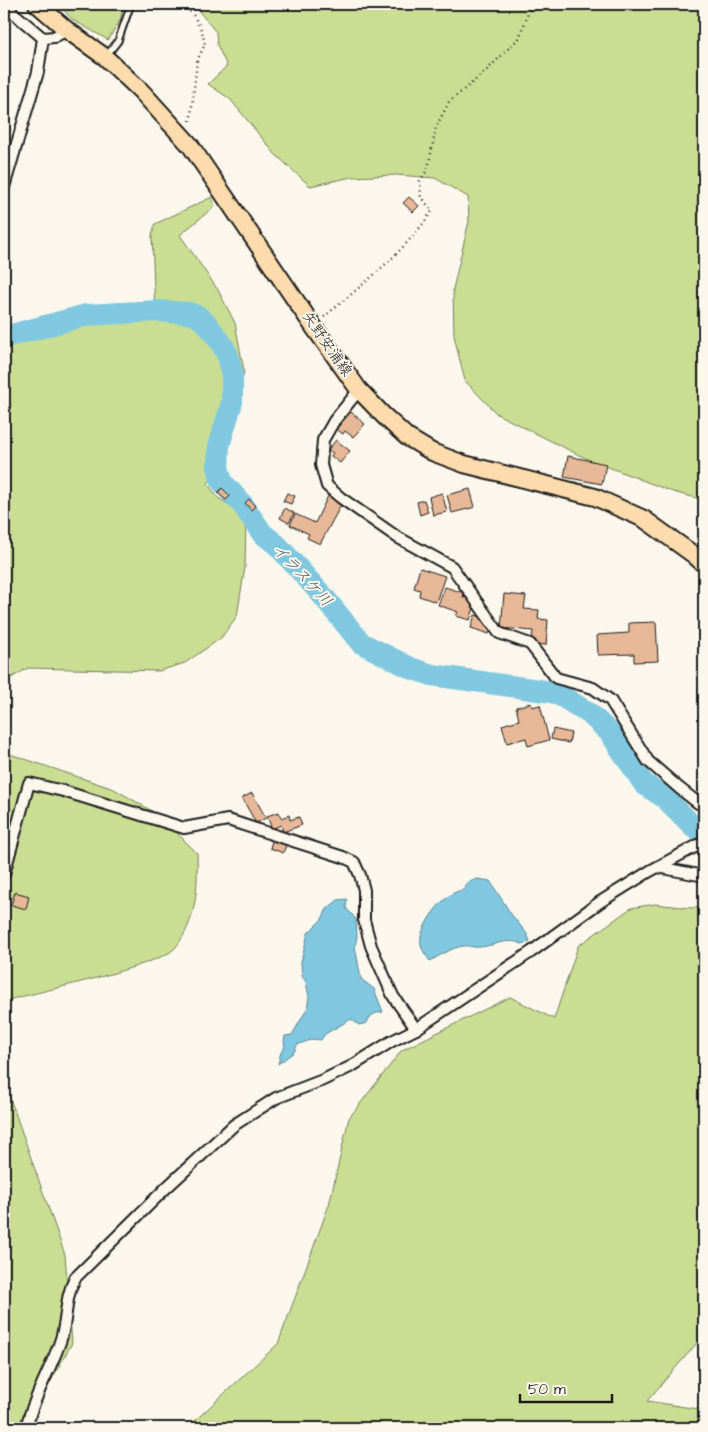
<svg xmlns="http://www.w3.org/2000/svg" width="708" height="1432" viewBox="0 0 708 1432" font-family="'Architects Daughter','Klee One',sans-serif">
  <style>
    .green { fill: #c9de93; stroke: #727d58 }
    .water { fill: #80c8e0; stroke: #588392 }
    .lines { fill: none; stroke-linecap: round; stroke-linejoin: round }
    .river { stroke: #80c8e0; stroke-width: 22 }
    .building { fill: #e7b897; stroke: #1c1c1c }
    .lane-casing { stroke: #1c1c1c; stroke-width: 9 }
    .street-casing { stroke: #1c1c1c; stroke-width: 14 }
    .primary-casing { stroke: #1c1c1c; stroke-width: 20 }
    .path { stroke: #1c1c1c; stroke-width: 2.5; stroke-dasharray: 1 4; stroke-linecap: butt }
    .lane { stroke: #fbf7ec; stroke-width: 5 }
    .street { stroke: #fbf7ec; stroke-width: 10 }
    .primary { stroke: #fcdcac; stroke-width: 16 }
    .labels { text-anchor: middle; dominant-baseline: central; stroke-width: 4; stroke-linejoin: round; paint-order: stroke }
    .street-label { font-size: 15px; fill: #1c1c1c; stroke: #fbf7ec }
    .water-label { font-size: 16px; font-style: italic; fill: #3f5861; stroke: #fbf7ec }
  </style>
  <rect width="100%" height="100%" fill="#fbf7ec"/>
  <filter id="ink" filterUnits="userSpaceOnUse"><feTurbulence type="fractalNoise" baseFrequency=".02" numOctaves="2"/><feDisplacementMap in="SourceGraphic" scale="10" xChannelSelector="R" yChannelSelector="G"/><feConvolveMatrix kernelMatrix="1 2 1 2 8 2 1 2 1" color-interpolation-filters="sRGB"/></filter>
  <g filter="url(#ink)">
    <g class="green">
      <path d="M58 4H124L120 20 108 40 73 20Z"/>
      <path d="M193 4H282L311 6 314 4H704V500L673 492 585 458 497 414 465 381 454 336 453 289 469 221 468 197 435 178 397 175 352 177 310 186 275 154 230 99 208 84 227 66 217 45 216 32Z"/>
      <path d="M212 197 215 206 180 235 218 290 235 323 244 371 223 460 208 484 218 498 237 509 246 519 245 567 237 616 221 638 185 663 159 671 28 668 4 682V341L43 330 112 317 155 314 152 235 155 224Z"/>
      <path d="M4 752 114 789 159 815 197 853C198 886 197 921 175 948 160 966 34 993 4 1001Z"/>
      <path d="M655 904 691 908 704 907V1335L647 1401 704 1410V1428H187L278 1344 329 1205 349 1118 402 1050 510 997 554 1019 578 946 631 908Z"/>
      <path d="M4 1081 65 1255 72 1343 25 1428H4Z"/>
    </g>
    <g class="water">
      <path d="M477 879 490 881 511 914 527 934 530 941 522 944C507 937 495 946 479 947 474 948 469 945 463 946 451 948 441 955 430 961 425 954 419 947 421 937 424 921 446 891 463 890L469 882Z"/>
      <path d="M347 899 346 908 356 919 357 937 355 946 361 979 374 989 383 1012C374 1013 370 1015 367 1023L359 1025 351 1019 325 1034 321 1040 313 1039 297 1045 294 1052 278 1064 281 1052 285 1047 284 1041 285 1036 292 1035 307 1009 309 997 306 982 302 976 301 962 308 933 322 919 327 909 338 900Z"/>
    </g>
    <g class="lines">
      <path class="river" d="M4 337 87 315 157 311 189 313 199 317 207 324 222 344 228 356 232 373V402L219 446 218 467 222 482 243 505 262 533 277 545 323 596 361 643 413 669 432 675 552 692 563 697 590 714 610 733 644 784 665 798 696 829 704 834"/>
    </g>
    <g class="building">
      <path d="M409 197 419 206 413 212 403 203Z"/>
      <path d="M351 412 365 424 353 437 345 431 343 434 336 429Z"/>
      <path d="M336 440 350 451 340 463 331 456 333 453 328 450Z"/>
      <path d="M568 456 606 464 602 484 564 477Z"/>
      <path d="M222 488 230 496 226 500 218 493Z"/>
      <path d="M470 489 475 507 452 513 447 495Z"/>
      <path d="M287 493 295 496 291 504 283 501Z"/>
      <path d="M442 493 447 512 433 515 429 497Z"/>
      <path d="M328 496 342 503 320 544 307 538 309 534 290 525 295 514 315 523Z"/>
      <path d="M249 499 255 506 251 510 245 503Z"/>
      <path d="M424 500 428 512 420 515 417 502Z"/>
      <path d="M285 508 294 513 289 523 280 518Z"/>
      <path d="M420 568 445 576 436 602 419 596 420 590 414 588Z"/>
      <path d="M445 587 464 593 463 597 476 602 470 620 456 616 458 612 438 605Z"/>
      <path d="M504 594 526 596 524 609 539 610 538 619 548 620 546 645 531 644 533 631 501 628Z"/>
      <path d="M475 615 494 621 489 634 471 628Z"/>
      <path d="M656 622 658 661 634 662V654L598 655 597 635 629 633V623Z"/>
      <path d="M531 703 532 707 540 705 549 740 528 746 526 738 507 743 502 725 519 720 516 707Z"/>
      <path d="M553 729 571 733 569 743 551 739Z"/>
      <path d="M252 793 266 818 256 823 242 798Z"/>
      <path d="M279 812 281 818 289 815 290 820 299 817 302 825 283 832 281 825 272 829 267 816Z"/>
      <path d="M273 838 287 843 283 853 270 848Z"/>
      <path d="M15 892 29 896 26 909 11 905Z"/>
    </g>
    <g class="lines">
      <g class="lane-casing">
        <path id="lane" d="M107 55 118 41 131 4"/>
      </g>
      <g class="street-casing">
        <g id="street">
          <path d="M4 5 43 38 54 37 67 30"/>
          <path d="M4 187 38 72 43 38"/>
          <path d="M359 390 334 421 323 440 321 465 327 486 341 498 397 537 452 567 499 633 530 644 556 678 593 688 610 700 648 761 679 788 698 803 704 804"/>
          <path d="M658 867 704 876"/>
          <path d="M4 874 29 783 63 791 184 828 228 820 343 857 354 862 360 875 364 890V920L371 946 393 996 416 1029"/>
          <path d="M26 1428C33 1398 50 1371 60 1342 68 1320 64 1299 75 1278L166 1188 234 1125 276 1098 323 1080 352 1066 392 1041 416 1029 531 952 600 902 650 871 704 842"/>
        </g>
      </g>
      <g class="primary-casing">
        <path id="primary" d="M37 4 67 30 105 57 141 91 190 145 313 326 359 390 384 416 407 437 432 452 464 464 595 497 644 519 694 555 704 564"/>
      </g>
      <g class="path">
        <path d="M183 4 194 16 202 31 205 44 197 61 190 124"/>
        <path d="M324 317C362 285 404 253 432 211L421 196 420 181 428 169 436 127 449 102 485 72 519 38 532 4"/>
      </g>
      <use href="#lane" class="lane"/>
      <use href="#street" class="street"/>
      <use href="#primary" class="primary"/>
    </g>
  </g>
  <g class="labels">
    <g class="street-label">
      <text transform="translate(327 344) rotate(55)">矢野安浦線</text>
    </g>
    <g class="water-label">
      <text transform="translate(302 575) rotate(47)">イラスケ川</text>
    </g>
  </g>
  <rect width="708" height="1432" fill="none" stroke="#fbf7ec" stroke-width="20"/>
  <rect x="10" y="10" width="688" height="1412" fill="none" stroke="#1c1c1c" stroke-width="2" filter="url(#ink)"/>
  <path d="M520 1394v8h92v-8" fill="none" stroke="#1c1c1c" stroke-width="2.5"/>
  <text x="528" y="1394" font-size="15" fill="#1c1c1c" stroke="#fbf7ec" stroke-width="4" paint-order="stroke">50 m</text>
</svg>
